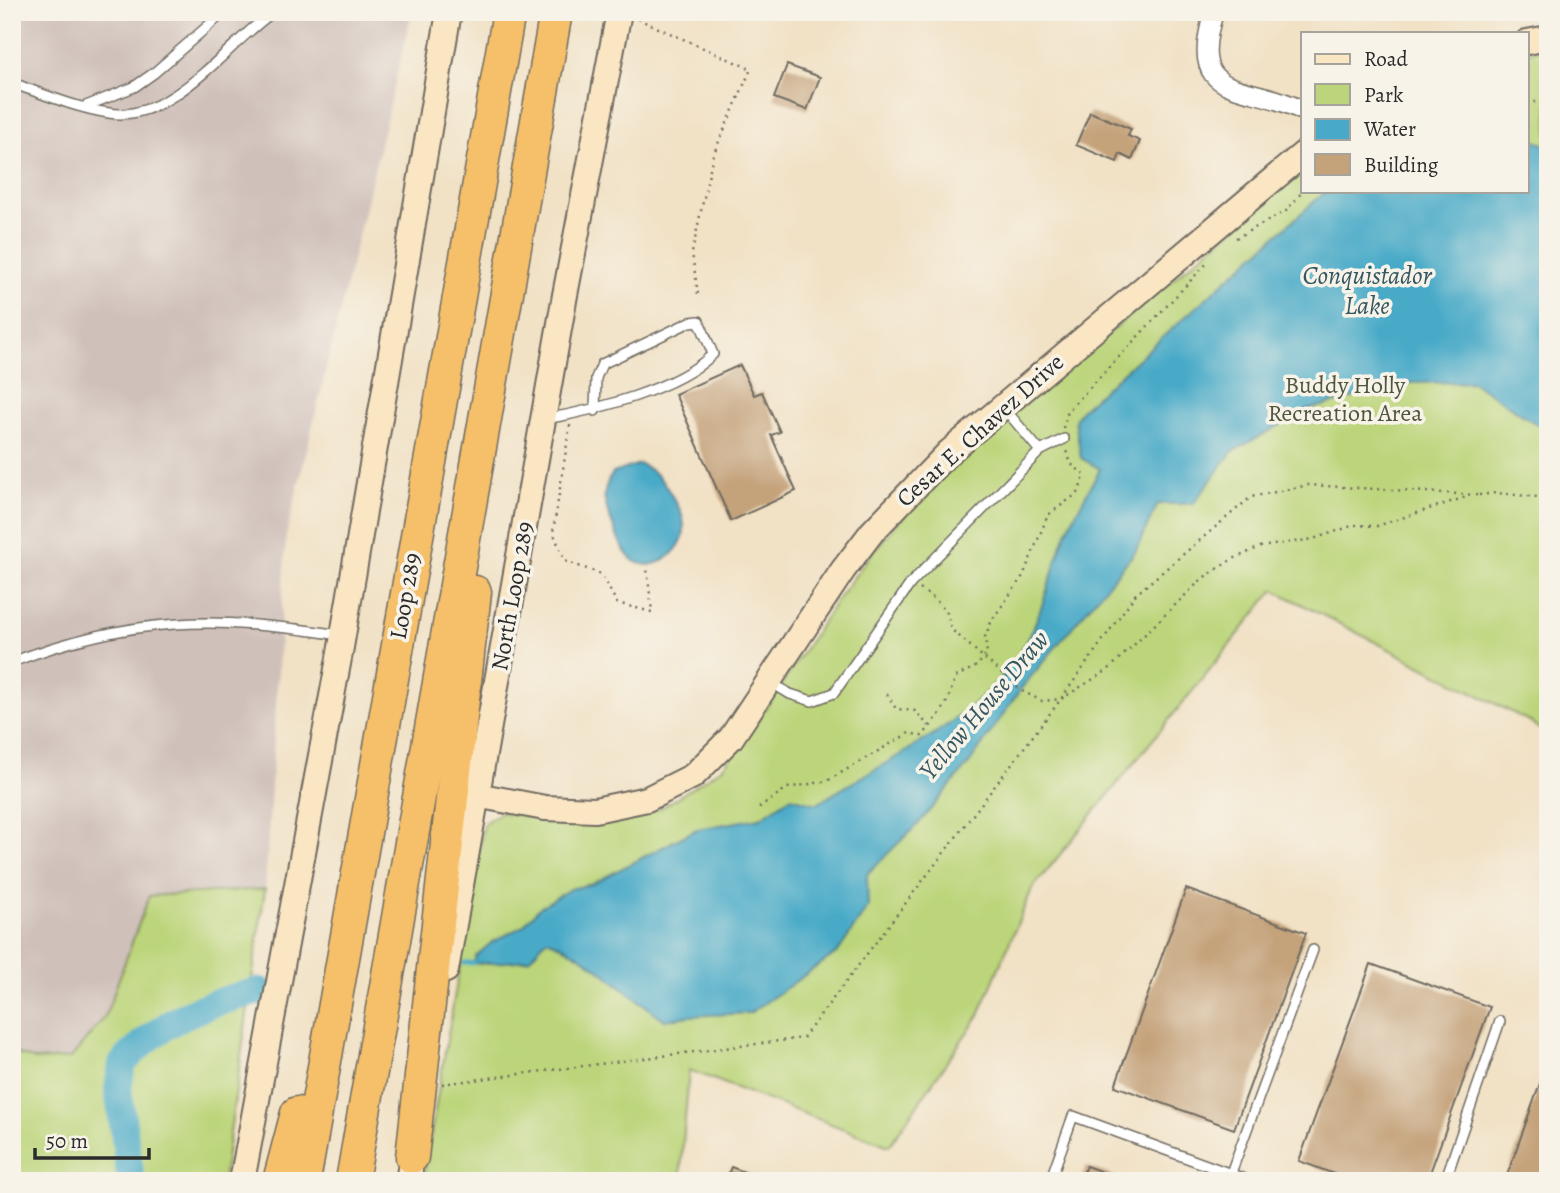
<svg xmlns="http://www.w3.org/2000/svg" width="1560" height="1193" viewBox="0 0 1560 1193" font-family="Alegreya,serif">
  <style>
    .industrial { fill: #cfc0ba }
    .green { fill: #bcd57a; stroke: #748052; stroke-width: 2 }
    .water { fill: #48aac8; stroke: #3a6a7a; stroke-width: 2 }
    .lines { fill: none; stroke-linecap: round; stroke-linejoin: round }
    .stream { stroke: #48aac8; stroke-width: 4.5 }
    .river { stroke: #48aac8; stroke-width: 28 }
    .building { fill: #c4a27a }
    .lane-casing { stroke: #706b61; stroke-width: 12 }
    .street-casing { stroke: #706b61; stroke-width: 21 }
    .secondary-casing { stroke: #706b61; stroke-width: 28 }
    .highway-casing { stroke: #706b61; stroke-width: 35 }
    .path { stroke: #706b61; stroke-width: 2.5; stroke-dasharray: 2 5; stroke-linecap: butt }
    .lane { stroke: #fff; stroke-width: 9 }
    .street { stroke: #fff; stroke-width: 18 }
    .secondary { stroke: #fbe6c4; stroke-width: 24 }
    .highway { stroke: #f6c06b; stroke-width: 32 }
    .labels { text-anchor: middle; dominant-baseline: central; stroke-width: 7; stroke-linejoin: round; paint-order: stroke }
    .park-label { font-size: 24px; fill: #4f563f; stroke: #f7f3e8 }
    .street-label { font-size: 24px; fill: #2b2b2b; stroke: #f7f3e8 }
    .water-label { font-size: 26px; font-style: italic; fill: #355762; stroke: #f7f3e8 }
  </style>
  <rect width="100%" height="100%" fill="#f7f3e8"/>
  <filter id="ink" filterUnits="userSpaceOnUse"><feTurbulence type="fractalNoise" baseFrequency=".0143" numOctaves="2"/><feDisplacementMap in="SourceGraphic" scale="14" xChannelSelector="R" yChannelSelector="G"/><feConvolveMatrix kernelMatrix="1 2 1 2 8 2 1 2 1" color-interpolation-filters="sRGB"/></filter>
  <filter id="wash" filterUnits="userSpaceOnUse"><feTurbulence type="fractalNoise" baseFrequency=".00686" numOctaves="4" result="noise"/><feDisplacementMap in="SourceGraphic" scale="28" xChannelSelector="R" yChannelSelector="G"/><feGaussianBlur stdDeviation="1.57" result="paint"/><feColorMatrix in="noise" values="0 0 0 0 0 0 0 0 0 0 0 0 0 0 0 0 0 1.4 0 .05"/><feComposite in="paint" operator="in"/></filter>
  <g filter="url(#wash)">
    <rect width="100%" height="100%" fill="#f1e1c5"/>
    <path class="industrial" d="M12 12H412L286 536 265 889 149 896 105 1018 71 1058 35 1060 12 1052Z"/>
    <g class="green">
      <path d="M1548 48V736L1529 721 1274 590 1032 889 979 1015 889 1146 689 1070 680 1181H423L484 823 501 812 552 821 597 822 661 808 722 768 749 734 835 603 874 550 925 492 964 455 1303 170V191H1527V52Z"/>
      <path d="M265 889 223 1181H12V1052L35 1060 71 1058 105 1017 149 896Z"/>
    </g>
    <g class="water">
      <path d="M1527 139 1548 145V432L1473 382 1406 383 1307 410 1232 452 1193 504H1158L1135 552 1023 686 969 764 920 822 867 874 868 907 838 952 750 1013 689 1016 665 1020C625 993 591 956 547 939L529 959C520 961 480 965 474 963L476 956 491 943 523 926 539 908 570 889 592 884 697 829 760 818 791 797 817 804C884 761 963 729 1012 664 1040 627 1048 583 1063 541 1072 516 1088 493 1100 469L1081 458 1075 420 1081 410 1326 191H1527Z"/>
      <path d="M639 464C653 469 663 480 670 493 677 504 684 514 684 528 685 550 655 574 634 561 623 554 617 535 612 523 604 503 600 491 613 473Z"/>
    </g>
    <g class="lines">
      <path class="stream" d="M464 963H474"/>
      <path class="river" d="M131 1181 118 1089 122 1064C163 1019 202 1004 260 991"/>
    </g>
    <g id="blocks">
      <g class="building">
        <path d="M787 65 820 77 807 110 774 98Z"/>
        <path d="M1090 112 1131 129 1128 136 1140 141 1132 160 1120 154 1117 162 1076 145Z"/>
        <path d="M740 365 754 395 762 392 780 432 771 435 796 491 731 521 675 394Z"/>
        <path d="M1186 889 1306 933 1234 1129 1115 1086Z"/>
        <path d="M1371 964 1490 1007 1427 1181H1353L1299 1161Z"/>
        <path d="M1546 1067 1548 1181H1505Z"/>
        <path d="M1086 1166 1122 1179V1181H1080Z"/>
        <path d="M731 1167 763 1179V1181H726Z"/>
      </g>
    </g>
  </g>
  <g filter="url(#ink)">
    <use href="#blocks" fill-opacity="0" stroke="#706b61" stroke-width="2"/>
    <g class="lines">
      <g class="lane-casing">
        <g id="lane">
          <path d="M12 83C43 94 76 108 109 113 171 124 227 44 273 12"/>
          <path d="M86 106 134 87 154 73 224 12"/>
          <path d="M545 419C593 411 678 389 713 354L699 321 690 322 602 364 596 378 595 411"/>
          <path d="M1040 451 1064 439"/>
          <path d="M12 662C132 616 215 616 340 635"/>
          <path d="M770 682 790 694 812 701 834 693 911 583 1040 451 1004 408"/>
          <path d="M1050 1181 1073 1116 1250 1181"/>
          <path d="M1228 1181 1313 950"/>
          <path d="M1445 1181 1500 1021"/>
        </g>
      </g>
      <g class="street-casing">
        <path id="street" d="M1214 12C1185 105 1247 80 1303 111"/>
      </g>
      <g class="secondary-casing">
        <g id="secondary">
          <path d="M1527 42 1548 38"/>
          <path d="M476 795 545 808 595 810 647 799 693 776 731 738 843 570 872 532 948 453 1303 154"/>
          <path d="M446 970 565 295 619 12"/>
          <path d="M242 1181 340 653 449 12"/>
          <path d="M408 1181 415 1140"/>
        </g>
      </g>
      <g class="highway-casing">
        <g id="highway">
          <path d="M412 1157 475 592"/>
          <path d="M279 1181 297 1113"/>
          <path d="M304 1181 509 12"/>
          <path d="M352 1181 556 12"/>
        </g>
      </g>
      <g class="path">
        <path d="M638 19 751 69 713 155 692 253 698 294"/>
        <path d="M1527 101 1548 104"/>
        <path d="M1236 238 1286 211 1303 191"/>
        <path d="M570 425 553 532 565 561 601 574 617 603 652 612 647 568"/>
        <path d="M1063 428 1068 411 1207 263"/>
        <path d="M1479 495 1496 493 1548 498"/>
        <path d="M920 589 935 599 947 613 952 630 1022 691 1042 701 1061 699 1108 670 1203 578 1231 560 1260 547 1313 539 1355 525 1377 526 1469 496"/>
        <path d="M887 694 896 709 915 711 929 726"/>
        <path d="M759 808 787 788 827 781 909 733 922 736C926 732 940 714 943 709 950 699 951 686 957 676L977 666 987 653 985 637 992 620 1023 576 1048 515 1078 493 1085 475 1071 464 1067 451"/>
        <path d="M442 1084 803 1038 1061 699 1135 595 1251 497 1309 485 1477 495"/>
      </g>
      <use href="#lane" class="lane"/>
      <use href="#street" class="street"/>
      <use href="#secondary" class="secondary"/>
      <use href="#highway" class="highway"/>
    </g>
  </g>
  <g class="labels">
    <g class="park-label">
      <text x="1345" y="385">Buddy Holly<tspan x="1345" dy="28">Recreation Area</tspan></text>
    </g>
    <g class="street-label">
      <text transform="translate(980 430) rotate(-42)">Cesar E. Chavez Drive</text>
      <text transform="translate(405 596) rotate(-80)">Loop 289</text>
      <text transform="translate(512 596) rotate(-80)">North Loop 289</text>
    </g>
    <g class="water-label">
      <text x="1367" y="275">Conquistador<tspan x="1367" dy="30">Lake</tspan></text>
      <text transform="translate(984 705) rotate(-50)">Yellow House Draw</text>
    </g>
  </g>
  <rect width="1560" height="1193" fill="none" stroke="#f7f3e8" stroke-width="42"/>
  <rect x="1301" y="32" width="228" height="161" fill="#f7f3e8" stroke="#a5a39c" stroke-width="2"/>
  <rect x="1315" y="54" width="35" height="10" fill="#fbe6c4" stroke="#a5a39c" stroke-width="2"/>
  <text x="1364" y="66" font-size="21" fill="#2b2b2b">Road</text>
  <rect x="1315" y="84" width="35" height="21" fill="#bcd57a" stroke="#a5a39c" stroke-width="2"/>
  <text x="1364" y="102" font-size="21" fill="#2b2b2b">Park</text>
  <rect x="1315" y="119" width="35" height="21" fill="#48aac8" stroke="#a5a39c" stroke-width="2"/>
  <text x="1364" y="136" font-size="21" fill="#2b2b2b">Water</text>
  <rect x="1315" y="154" width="35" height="21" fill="#c4a27a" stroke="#a5a39c" stroke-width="2"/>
  <text x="1364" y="172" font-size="21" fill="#2b2b2b">Building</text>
  <path d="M35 1148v10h114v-10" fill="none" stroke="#2b2b2b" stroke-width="3.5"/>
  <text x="46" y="1148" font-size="21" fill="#2b2b2b" stroke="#f7f3e8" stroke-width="5" paint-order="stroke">50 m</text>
</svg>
